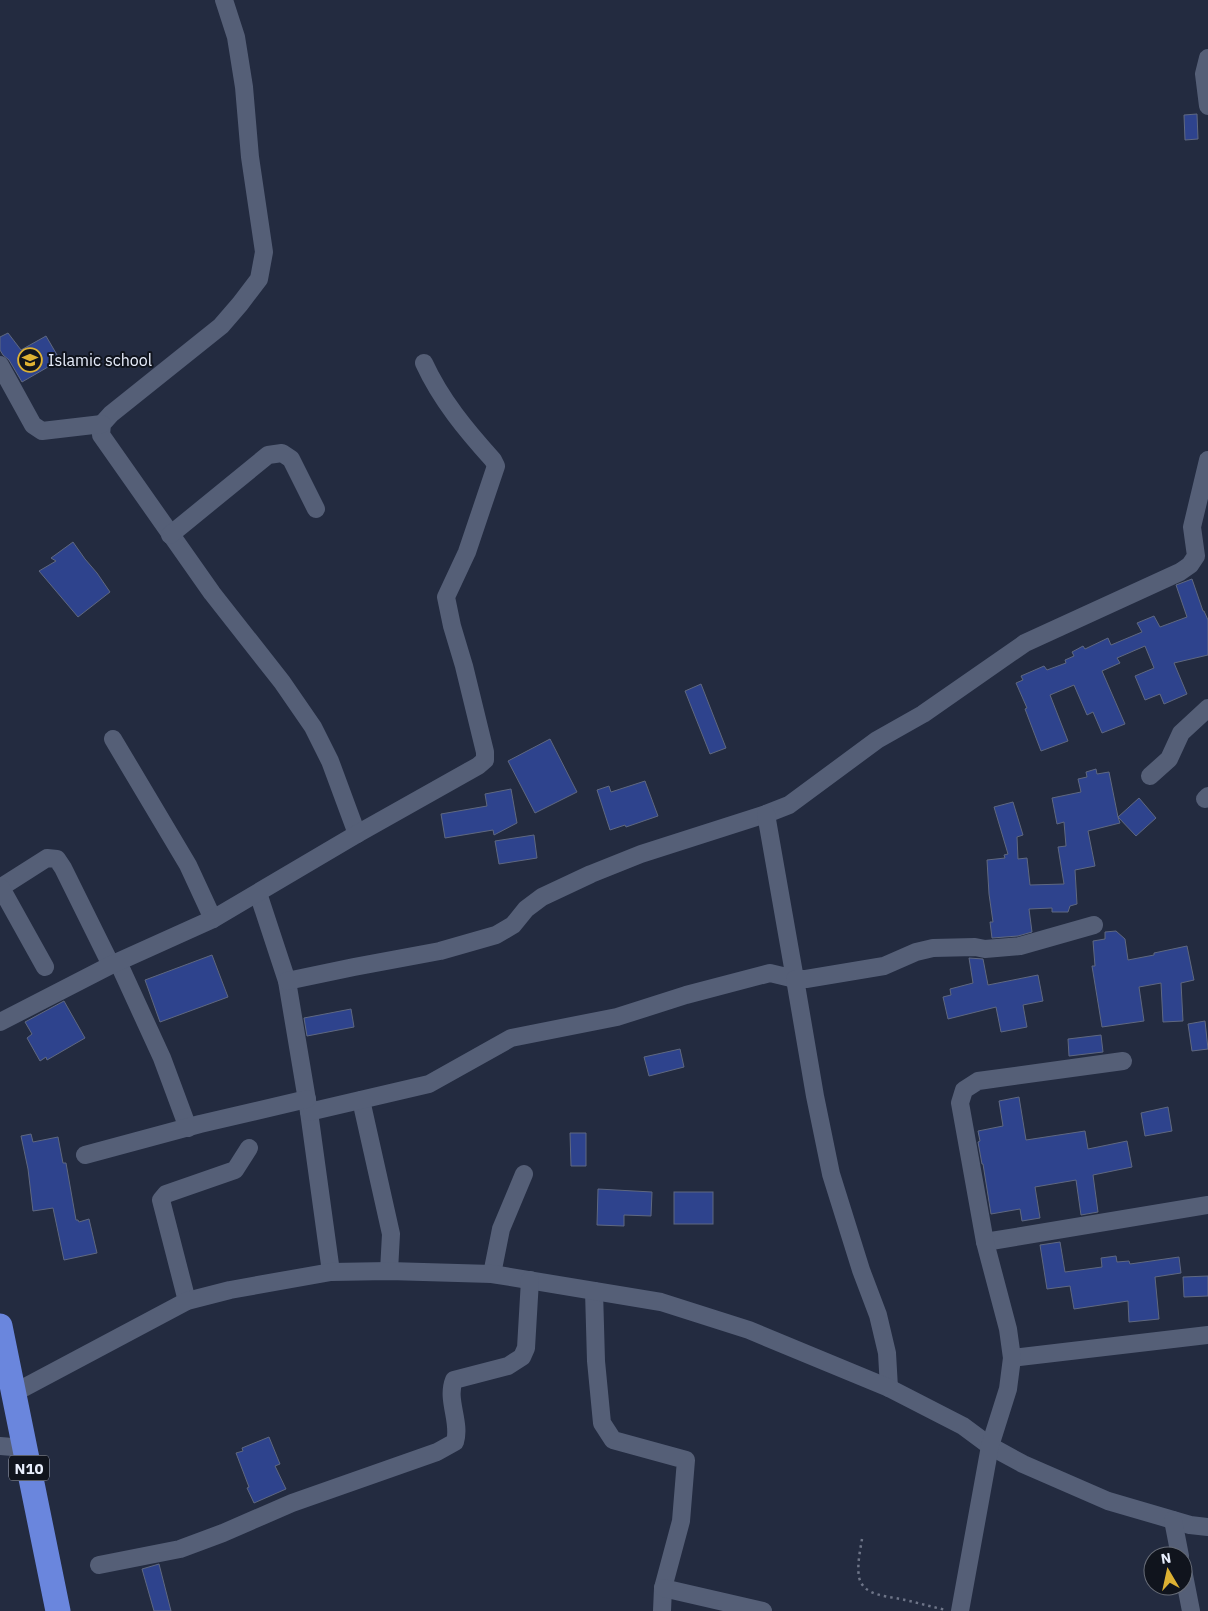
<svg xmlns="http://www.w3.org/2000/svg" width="1208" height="1611" viewBox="0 0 1208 1611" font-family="'IBM Plex Sans',sans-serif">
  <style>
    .building { fill: #2e438d; stroke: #5f6880 }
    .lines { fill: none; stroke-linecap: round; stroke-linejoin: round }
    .path { stroke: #6e7588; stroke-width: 2.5; stroke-dasharray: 2.5 4; stroke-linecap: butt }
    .minor { stroke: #555f77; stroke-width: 18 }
    .highway { stroke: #6a86dd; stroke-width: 25 }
    .labels { text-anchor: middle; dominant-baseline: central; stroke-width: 4; stroke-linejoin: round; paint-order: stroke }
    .shield { fill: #10141d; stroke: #a8adba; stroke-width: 1 }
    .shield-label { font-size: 15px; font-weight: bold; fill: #e9effd }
    .poi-label { font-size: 16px; fill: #e9effd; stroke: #10141d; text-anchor: start }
  </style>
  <rect width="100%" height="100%" fill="#232b40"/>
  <g class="building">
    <path d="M1197 114 1198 139 1185 140 1184 115Z"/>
    <path d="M8 333 21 350 46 336 60 360 22 382 9 360 3 355 0 350V337Z"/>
    <path d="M73 542 85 559 97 573 110 592 78 617 39 571 56 561 51 558Z"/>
    <path d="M1192 579 1203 611H1204L1208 620V655L1174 663 1187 694 1164 704 1160 694 1145 700 1135 676 1154 668 1145 646 1117 658 1120 663 1102 671 1125 724 1102 733 1093 712 1087 715 1074 685 1050 695 1068 741 1041 751 1025 709 1027 708 1016 683 1023 680 1021 676 1044 666 1047 670 1066 663 1065 660 1074 656 1072 652 1083 646 1085 649 1108 638 1111 645 1142 632 1137 623 1154 616 1160 627 1187 617 1176 585Z"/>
    <path d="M701 684 726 748 710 754 685 691Z"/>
    <path d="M550 739 577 792 535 813 508 761Z"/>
    <path d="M1096 769 1097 774 1109 772 1118 817 1139 798 1156 818 1136 836 1118 817 1120 823 1088 831 1095 866 1075 870 1077 904 1070 906 1068 912H1052V908L1029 909 1032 932 1018 936 992 938 990 922H993L989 894 987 860 1005 858 1004 855 1008 854 994 807 1013 802 1023 835 1017 837 1018 859 1027 858 1030 885 1064 884 1058 847 1066 846 1064 822 1057 824 1052 798 1081 792 1078 779 1087 777 1086 772Z"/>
    <path d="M645 781 658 816 626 827 625 825 610 830 597 790 609 786 611 792Z"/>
    <path d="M511 789 517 823 494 835 493 830 445 838 441 814 487 806 485 794Z"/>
    <path d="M534 835 537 858 499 864 495 841Z"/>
    <path d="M1116 931 1125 939 1128 960 1154 955V953L1187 946 1194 980 1181 983 1183 1021 1163 1022 1161 983 1139 987 1144 1021 1102 1027 1092 966H1095L1093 941 1105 939V932Z"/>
    <path d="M212 955 228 997 160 1022 145 980Z"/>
    <path d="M969 958 983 959 988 985 1038 975 1043 1001 1023 1005 1027 1027 1001 1032 996 1007 948 1019 943 997 951 995 950 989 973 983Z"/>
    <path d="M64 1001 85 1038 47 1060 46 1057 40 1061 27 1038 32 1034 25 1022Z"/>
    <path d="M351 1009 354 1027 307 1036 304 1018Z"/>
    <path d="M1205 1021 1208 1049 1192 1051 1188 1024Z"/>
    <path d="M1101 1035 1103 1052 1069 1056 1068 1039Z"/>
    <path d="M680 1049 684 1067 649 1076 644 1057Z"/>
    <path d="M1019 1097 1026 1140 1085 1131 1088 1149 1127 1141 1132 1167 1093 1175 1098 1212 1081 1215 1076 1180 1035 1187 1040 1218 1022 1221 1020 1209 991 1214 983 1164H982L978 1142 980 1141 978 1131 1003 1126 999 1101Z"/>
    <path d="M1168 1107 1172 1131 1145 1136 1141 1113Z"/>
    <path d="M570 1133H586V1166H571Z"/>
    <path d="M31 1134 33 1142 58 1137 63 1163H66L76 1220H78L79 1222 89 1219 97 1253 64 1260 53 1208 33 1211 28 1169 21 1136Z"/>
    <path d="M598 1189 652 1192 651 1216 624 1215V1226L597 1225Z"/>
    <rect x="674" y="1192" width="39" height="32"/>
    <path d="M1060 1242 1065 1272 1102 1267 1101 1258 1116 1256 1117 1262 1129 1261 1130 1264 1179 1257 1181 1273 1155 1277 1159 1319 1129 1322 1128 1301 1074 1309 1070 1286 1047 1289 1040 1245Z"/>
    <path d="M1208 1276V1296L1184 1297 1183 1277Z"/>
    <path d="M269 1437 280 1464 275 1466 286 1489 254 1503 247 1488 249 1487 236 1453 243 1451 242 1448Z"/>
    <path d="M159 1564 171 1611H154L142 1569Z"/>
  </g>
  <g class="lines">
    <path class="path" d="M862 1539C860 1551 857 1565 859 1577 863 1597 890 1596 905 1600 919 1603 932 1607 946 1610"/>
    <g class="minor">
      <path d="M224 0 236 37 244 87 250 157 264 252 259 279 240 304 221 326 111 414 102 424 101 435 212 593 282 682 313 727 330 761 357 834"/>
      <path d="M1208 58 1204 74 1208 106"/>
      <path d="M0 365 33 425 42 431 102 424"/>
      <path d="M170 535 268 455 282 453 291 459 316 509"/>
      <path d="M113 739 188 865 213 919"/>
      <path d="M1150 776 1169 759 1181 733 1208 708"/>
      <path d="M1205 799 1208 796"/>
      <path d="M0 888 47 858 57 859 63 868 111 965"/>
      <path d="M1 888 45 967"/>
      <path d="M258 893 287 981 309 1112 331 1272"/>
      <path d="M118 962 162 1058 188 1128"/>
      <path d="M287 981 354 967 440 951 496 935 513 925 526 909 542 897 591 874 641 854 766 814 789 805 877 740 923 714 1025 643 1180 572 1190 565 1196 556 1192 527 1208 460"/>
      <path d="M0 1022 111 965 213 919 357 834 478 766 485 760V752L464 666 452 626 446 597 467 552 496 466 493 460C466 430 441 400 424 363"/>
      <path d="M361 1100 391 1234 389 1271"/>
      <path d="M309 1112 429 1084 511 1038 617 1017 686 995 770 973 795 979 766 814"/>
      <path d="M85 1155 200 1124 307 1099"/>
      <path d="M985 1242 1208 1205"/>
      <path d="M492 1274 501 1229 524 1174"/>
      <path d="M594 1291 596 1361 602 1423 613 1440 686 1460 681 1521 663 1588 662 1611"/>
      <path d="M187 1301 161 1200 166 1194 235 1170 249 1148"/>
      <path d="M1012 1358 1208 1335"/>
      <path d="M889 1388 887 1353 878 1315 861 1270 831 1174 815 1096 795 979H806L884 966 916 952 933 948 975 947 985 949 1020 946 1094 925"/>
      <path d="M14 1393 187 1301 230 1290 331 1272 389 1271 492 1274 661 1302 749 1330 889 1388 963 1426 990 1446 1023 1464 1108 1501 1190 1525 1208 1527"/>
      <path d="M0 1446 25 1448"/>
      <path d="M1173 1520 1180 1556"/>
      <path d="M99 1565 180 1549 223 1533 292 1503 437 1452 455 1442C461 1422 446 1400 454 1380L508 1366 522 1357 526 1348 530 1280"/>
      <path d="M1183 1570 1191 1611"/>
      <path d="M663 1588 763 1611"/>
      <path d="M960 1611 990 1446 1008 1389 1012 1358 1008 1329 985 1242 960 1103 964 1090 978 1081 1123 1061"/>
    </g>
    <path class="highway" d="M0 1326 58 1611"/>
  </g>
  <defs>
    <g id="school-ring" transform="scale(1.25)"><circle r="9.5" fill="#10141d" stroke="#ddb133" stroke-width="1.5"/><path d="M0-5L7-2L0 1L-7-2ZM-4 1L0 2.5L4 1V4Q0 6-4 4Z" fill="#ddb133"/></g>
  </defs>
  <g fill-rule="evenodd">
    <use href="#school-ring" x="30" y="360"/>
  </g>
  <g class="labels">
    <rect class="shield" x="9" y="1455.5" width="40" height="25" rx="4"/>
    <g class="shield-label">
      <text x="29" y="1468">N10</text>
    </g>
    <g class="poi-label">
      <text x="48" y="360">Islamic school</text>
    </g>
  </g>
  <g transform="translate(1168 1571) rotate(351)"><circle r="24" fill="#10141d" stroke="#676c77"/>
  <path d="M0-4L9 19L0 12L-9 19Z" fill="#ddb133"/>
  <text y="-8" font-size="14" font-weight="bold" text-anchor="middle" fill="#e9effd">N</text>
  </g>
</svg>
